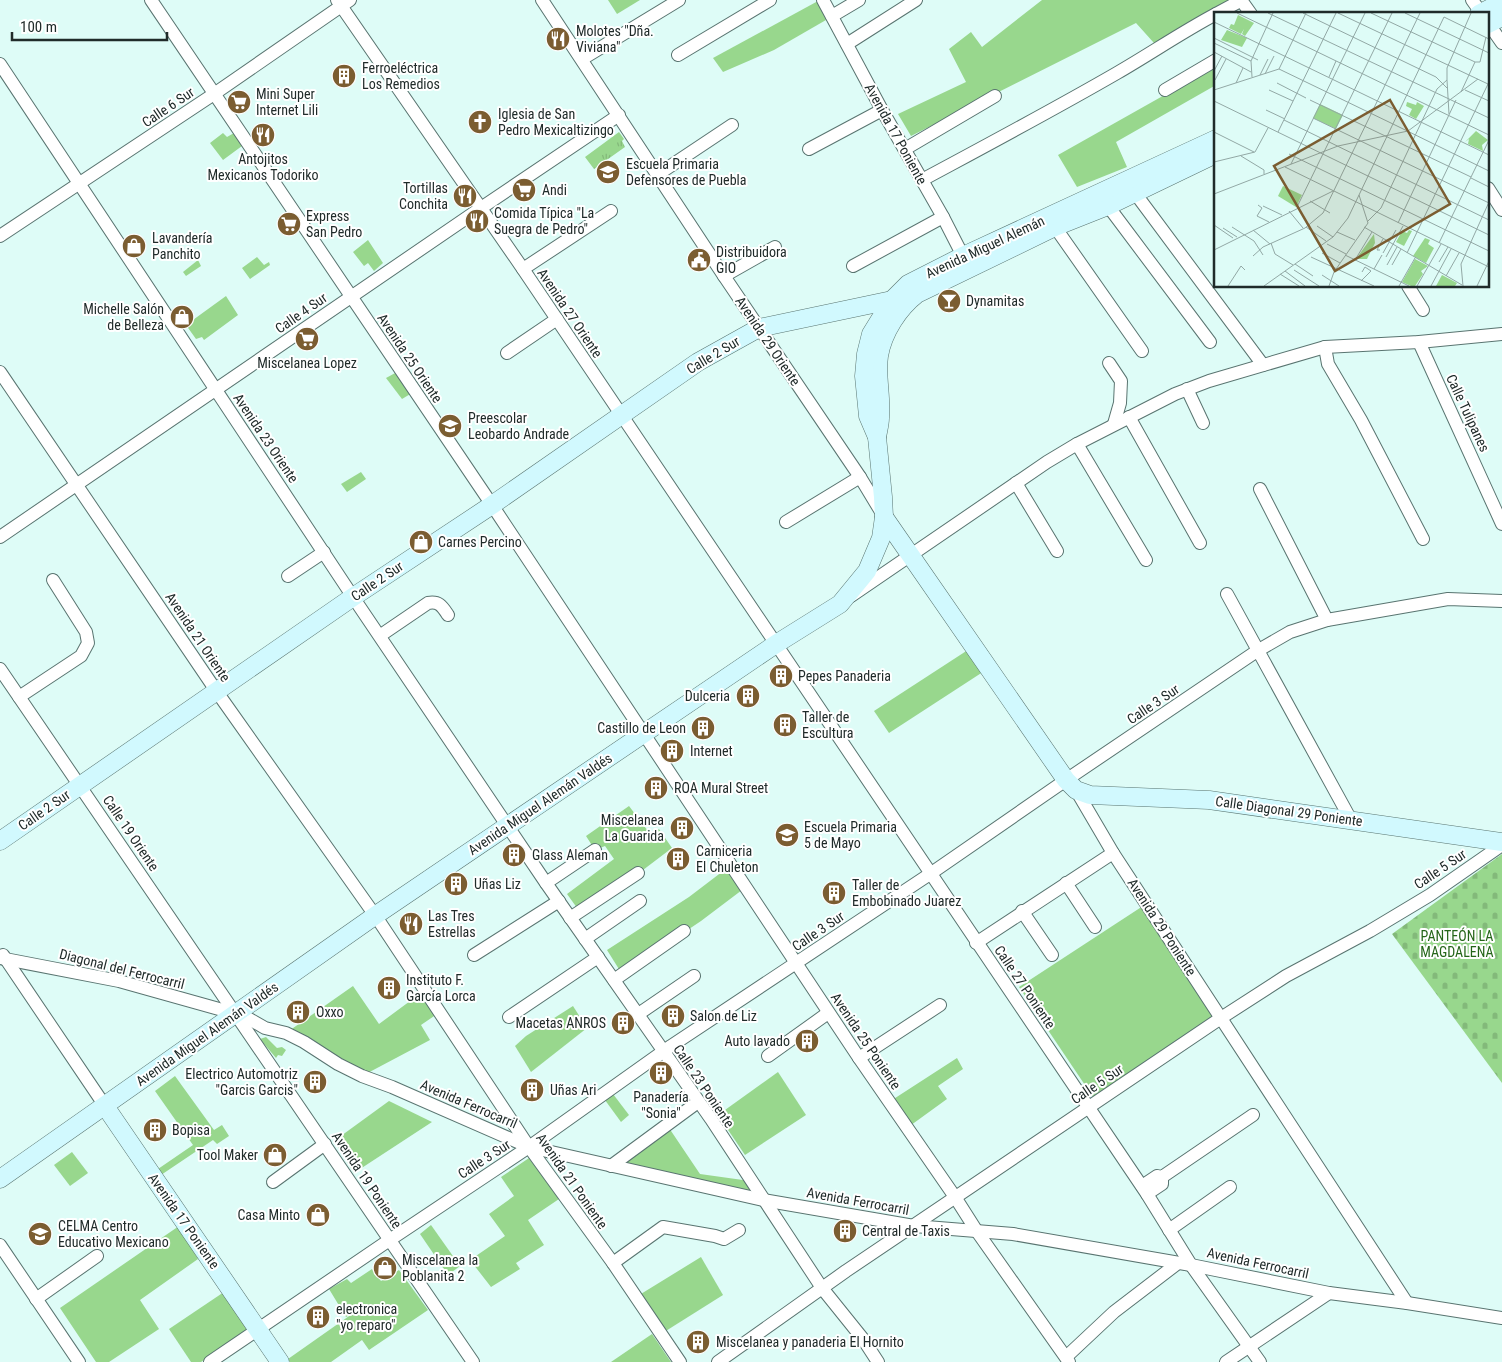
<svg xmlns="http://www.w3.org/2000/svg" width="1502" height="1362" viewBox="0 0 1502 1362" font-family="'Roboto Condensed',sans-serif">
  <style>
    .green { fill: #98d78d }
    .cemetery { fill: url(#cemetery-stones) }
    .park { fill: url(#park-tufts) }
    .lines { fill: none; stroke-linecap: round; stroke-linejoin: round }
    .street-casing { stroke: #597470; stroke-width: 14 }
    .secondary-casing { stroke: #597470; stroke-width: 19 }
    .street { stroke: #fff; stroke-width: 12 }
    .secondary { stroke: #d1f9fe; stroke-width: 18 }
    .labels { text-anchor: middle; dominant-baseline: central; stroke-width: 4; stroke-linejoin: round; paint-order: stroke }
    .poi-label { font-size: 14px; fill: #202b2a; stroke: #fff; text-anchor: start }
    .street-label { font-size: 14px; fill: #202b2a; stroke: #fff }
    .park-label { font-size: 14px; fill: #246518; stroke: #fff }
    .inset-road { fill: none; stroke: #92a8a5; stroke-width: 1 }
    .view { fill: #7b5d31; fill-opacity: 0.15; stroke: #7b5d31; stroke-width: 2.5 }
    .inset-edge { fill: none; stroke: #202b2a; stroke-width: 2.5 }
  </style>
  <defs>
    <pattern id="cemetery-stones" width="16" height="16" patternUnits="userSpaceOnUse" patternTransform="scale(1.25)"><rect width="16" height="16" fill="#98d78d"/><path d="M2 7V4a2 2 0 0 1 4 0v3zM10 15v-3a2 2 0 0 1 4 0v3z" fill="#83b97a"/></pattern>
    <pattern id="park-tufts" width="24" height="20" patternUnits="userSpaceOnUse" patternTransform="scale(1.25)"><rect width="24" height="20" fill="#98d78d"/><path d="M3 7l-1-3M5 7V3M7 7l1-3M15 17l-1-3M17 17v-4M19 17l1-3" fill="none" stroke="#83b97a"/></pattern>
  </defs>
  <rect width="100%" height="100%" fill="#defcf7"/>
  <g class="green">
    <path d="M608 0H640L617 14Z"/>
    <path d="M1042 0H1231L1154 43 1136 23 911 136 898 114 966 82 949 49 971 32 982 47Z"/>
    <path d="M818 1 826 20 774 50 723 72 713 58Z"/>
    <path d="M1216 66V85L1116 142 1127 167 1077 187 1058 155Z"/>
    <path d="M223 133 227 137 234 133 242 146 223 160 210 143Z"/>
    <path d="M368 240 383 263 374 271 368 263 364 266 353 252Z"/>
    <path d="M257 257 264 265 269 262 270 265 250 279 242 268Z"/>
    <path d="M198 260 201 266 186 276 183 272Z"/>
    <path d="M226 296 238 315 204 340 202 337 196 339 186 325Z"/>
    <path d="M397 372 412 393 402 399 386 378Z"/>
    <path d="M361 472 366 479 347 492 341 484Z"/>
    <path d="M974 646 989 668 889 733 874 711Z"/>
    <path d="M629 806 651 835 659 829 672 848 643 870 580 912 567 894 614 859 605 846 595 850 586 836Z"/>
    <path d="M731 865 746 887 701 921 622 974 607 950 689 897Z"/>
    <path d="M1146 904 1219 1015 1093 1097 1019 987Z"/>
    <path d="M353 986 379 1024 425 990 440 1012 421 1025 430 1040 362 1076 286 1033Z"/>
    <path d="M573 1006 587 1028 531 1072 515 1046 526 1036Z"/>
    <path d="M266 1037 277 1048 282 1047 286 1050 282 1056 278 1055 276 1058 260 1039Z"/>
    <path d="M957 1058 963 1069 938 1086 947 1099 907 1128 889 1102Z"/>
    <path d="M778 1072 806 1115 745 1155 718 1115Z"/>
    <path d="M175 1076 214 1130 222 1125 229 1136 217 1144 213 1140 161 1175 158 1169 193 1145 155 1091Z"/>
    <path d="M610 1090 629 1115 621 1122 602 1096Z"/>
    <path d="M389 1101 432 1122 354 1173 334 1141Z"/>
    <path d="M667 1125 700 1174 750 1181 763 1200 611 1166Z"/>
    <path d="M72 1152 88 1173 70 1186 54 1165Z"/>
    <path d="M529 1158 559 1199 528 1220 544 1245 516 1263 520 1269 491 1287 470 1260 505 1236 489 1214 514 1196 501 1177Z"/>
    <path d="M431 1225 460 1266 448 1275 420 1234Z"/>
    <path d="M179 1226 198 1259 140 1300 159 1329 109 1362H96L60 1308Z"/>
    <path d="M701 1257 723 1295 661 1334 636 1297Z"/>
    <path d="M372 1269 381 1281 399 1270 428 1310 369 1350 362 1340 331 1362H290L288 1359 352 1314 346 1317 329 1289 347 1279 351 1283Z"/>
    <path d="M224 1292 250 1330 201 1362H191L169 1329Z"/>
    <path d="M652 1334 671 1362H611Z"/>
  </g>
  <path class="cemetery" d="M1502 854V1083L1392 934Z"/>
  <path class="park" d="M619 132 624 139 622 141 625 147 594 169 585 157Z"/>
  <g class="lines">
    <g class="street-casing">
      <g id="street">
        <path d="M151 0 492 505 859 1058 955 1197 976 1230 1069 1362"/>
        <path d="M337 0 523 269 1147 1194 1191 1265 1260 1362"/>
        <path d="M542 0 724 276 860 477 883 515"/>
        <path d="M823 0 882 110 943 217 966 262"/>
        <path d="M1241 0 1251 14"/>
        <path d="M1472 0 1482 14"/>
        <path d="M1216 14 1242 0"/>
        <path d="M832 16 859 0"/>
        <path d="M1488 23 1502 43"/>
        <path d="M847 44 916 0"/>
        <path d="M678 55 770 0"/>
        <path d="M582 59 679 0"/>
        <path d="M0 64 353 597 546 883 711 1119 822 1288 863 1339 878 1362"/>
        <path d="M1165 90 1216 60"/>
        <path d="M809 149 882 110"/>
        <path d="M905 149 995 96"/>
        <path d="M657 175 732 125"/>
        <path d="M922 180C987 145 1053 110 1117 73 1150 54 1182 32 1216 14"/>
        <path d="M1488 188 1502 210"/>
        <path d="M1135 193 1263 365"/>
        <path d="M1108 206 1210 342"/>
        <path d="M1055 227 1142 351"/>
        <path d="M0 236 214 94 350 0"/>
        <path d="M853 266 943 217"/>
        <path d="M523 269 611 211"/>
        <path d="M724 276 775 247"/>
        <path d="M1408 286 1423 310"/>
        <path d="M1419 342 1502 524"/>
        <path d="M1325 347 1328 364 1361 420 1423 539"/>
        <path d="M507 353 557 319"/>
        <path d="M1109 363 1121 381 1120 403 1114 424"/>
        <path d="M0 372 217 692 379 921 529 1147 613 1263 680 1362"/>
        <path d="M1187 389 1203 423"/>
        <path d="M1129 417 1200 543"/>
        <path d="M1077 444 1146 560"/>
        <path d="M1016 483 1057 551"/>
        <path d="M1260 489 1327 620"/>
        <path d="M786 522 860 477"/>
        <path d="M0 537 481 208 619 115"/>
        <path d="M288 576 324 552"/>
        <path d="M1227 594 1351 820"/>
        <path d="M851 596 1047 462 1077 444 1175 394 1209 381 1325 347 1419 342 1502 334"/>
        <path d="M381 635 428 603C439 601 442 606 448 615"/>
        <path d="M0 669 473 1362"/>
        <path d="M19 697 81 656 88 643 86 632 53 580"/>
        <path d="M1076 790 1113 853 1407 1303"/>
        <path d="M546 883 595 850"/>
        <path d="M1066 883 1095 927"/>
        <path d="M1022 911 1052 955"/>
        <path d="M570 918 638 873"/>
        <path d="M585 939 640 901"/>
        <path d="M976 943 1113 853"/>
        <path d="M3 955 105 1106"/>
        <path d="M474 955 559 901"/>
        <path d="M0 958 119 981 244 1016 265 1028 286 1033 304 1042 338 1064 362 1076 392 1087 529 1147 763 1200 914 1226 1013 1234 1191 1265 1329 1293 1407 1303 1502 1318"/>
        <path d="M614 980 684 931"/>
        <path d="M637 1015 694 976"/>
        <path d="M509 1017 598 957"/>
        <path d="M768 1056 828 1013"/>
        <path d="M859 1058 940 1005"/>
        <path d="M611 1166 698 1102"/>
        <path d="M273 1182 325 1144"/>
        <path d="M1142 1186 1157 1176 1162 1177 1253 1115"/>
        <path d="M1147 1194 1162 1184V1177"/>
        <path d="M1169 1230 1230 1187"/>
        <path d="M0 1245 79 1362"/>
        <path d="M613 1263 663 1227 715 1236 724 1239 739 1230"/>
        <path d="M36 1299 97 1256"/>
        <path d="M1066 1357 1114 1312 1178 1263"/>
        <path d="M210 1362 385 1243 529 1147 671 1046 930 874 1066 780 1257 651 1290 632 1327 620 1448 599 1502 601"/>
        <path d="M718 1362 846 1271 1221 1018 1286 976 1370 931 1430 895 1502 845"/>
        <path d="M1226 1362 1329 1293"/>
      </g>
    </g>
    <g class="secondary-casing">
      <g id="secondary">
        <path d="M1479 14 1502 2"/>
        <path d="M1488 24 1502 17"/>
        <path d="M877 437C878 431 880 424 880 418 882 397 876 376 879 356 883 332 899 308 917 294L1055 227 1108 206 1216 154"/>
        <path d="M884 517 1066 780 1076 790 1090 795 1209 800 1502 842"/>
        <path d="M0 841 353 597 492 505 698 362 759 328 892 300 907 302"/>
        <path d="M105 1106 280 1362"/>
        <path d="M0 1179 376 915 776 644 840 604 867 571 881 538 884 517 883 497 877 437 868 416 864 376 866 354 871 334 892 300 908 284 963 256 1216 139"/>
      </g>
    </g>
    <use href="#street" class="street"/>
    <use href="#secondary" class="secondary"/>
  </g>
  <defs>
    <g id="restaurant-disc" transform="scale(1.25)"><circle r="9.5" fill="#7b5d31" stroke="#fff"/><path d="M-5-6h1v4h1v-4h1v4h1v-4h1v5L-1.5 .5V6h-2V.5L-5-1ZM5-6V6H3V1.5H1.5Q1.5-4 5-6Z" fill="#fff"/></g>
    <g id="building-disc" transform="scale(1.25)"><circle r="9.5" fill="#7b5d31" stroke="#fff"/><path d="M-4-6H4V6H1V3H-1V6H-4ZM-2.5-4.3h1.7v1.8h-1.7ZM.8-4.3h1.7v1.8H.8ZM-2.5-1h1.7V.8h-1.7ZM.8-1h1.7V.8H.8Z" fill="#fff"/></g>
    <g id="supermarket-disc" transform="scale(1.25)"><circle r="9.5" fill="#7b5d31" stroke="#fff"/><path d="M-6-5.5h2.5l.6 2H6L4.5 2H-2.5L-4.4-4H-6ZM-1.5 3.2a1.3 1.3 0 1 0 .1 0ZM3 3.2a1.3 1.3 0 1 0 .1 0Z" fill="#fff"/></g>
    <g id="church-disc" transform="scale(1.25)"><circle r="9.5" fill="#7b5d31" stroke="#fff"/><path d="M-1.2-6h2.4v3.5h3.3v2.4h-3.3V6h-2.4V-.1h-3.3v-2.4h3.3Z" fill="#fff"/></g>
    <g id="school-disc" transform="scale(1.25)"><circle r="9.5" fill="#7b5d31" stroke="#fff"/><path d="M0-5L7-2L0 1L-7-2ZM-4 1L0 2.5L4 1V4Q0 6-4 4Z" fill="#fff"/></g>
    <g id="shop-disc" transform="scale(1.25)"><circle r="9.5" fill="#7b5d31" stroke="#fff"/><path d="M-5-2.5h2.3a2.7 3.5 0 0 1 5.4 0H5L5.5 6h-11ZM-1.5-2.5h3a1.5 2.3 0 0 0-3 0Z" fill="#fff"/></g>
    <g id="civic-disc" transform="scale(1.25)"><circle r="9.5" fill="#7b5d31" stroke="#fff"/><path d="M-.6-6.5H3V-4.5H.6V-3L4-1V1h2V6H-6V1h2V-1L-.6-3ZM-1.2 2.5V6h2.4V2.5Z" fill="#fff"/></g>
    <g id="bar-disc" transform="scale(1.25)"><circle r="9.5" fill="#7b5d31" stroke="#fff"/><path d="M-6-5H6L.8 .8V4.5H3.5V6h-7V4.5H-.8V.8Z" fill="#fff"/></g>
  </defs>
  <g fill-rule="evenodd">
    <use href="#restaurant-disc" x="558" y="39"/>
    <use href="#building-disc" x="344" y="76"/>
    <use href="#supermarket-disc" x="239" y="102"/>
    <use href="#church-disc" x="480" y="122"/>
    <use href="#restaurant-disc" x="263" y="135"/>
    <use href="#school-disc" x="608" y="172"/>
    <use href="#supermarket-disc" x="524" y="190"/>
    <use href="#restaurant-disc" x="465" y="196"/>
    <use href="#restaurant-disc" x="477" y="221"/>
    <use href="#supermarket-disc" x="289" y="224"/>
    <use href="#shop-disc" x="134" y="246"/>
    <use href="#civic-disc" x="699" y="260"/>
    <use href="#bar-disc" x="949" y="301"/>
    <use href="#shop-disc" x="182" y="317"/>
    <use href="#supermarket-disc" x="307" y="339"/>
    <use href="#school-disc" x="450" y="426"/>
    <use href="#shop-disc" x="421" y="542"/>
    <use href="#building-disc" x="781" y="676"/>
    <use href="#building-disc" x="748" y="696"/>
    <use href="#building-disc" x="785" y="725"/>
    <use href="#building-disc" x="703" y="728"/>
    <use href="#building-disc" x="672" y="751"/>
    <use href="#building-disc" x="656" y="788"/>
    <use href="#building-disc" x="682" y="828"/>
    <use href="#school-disc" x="787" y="835"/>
    <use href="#building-disc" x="514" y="855"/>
    <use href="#building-disc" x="678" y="859"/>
    <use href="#building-disc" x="456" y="884"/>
    <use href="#building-disc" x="834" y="893"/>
    <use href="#restaurant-disc" x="411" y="924"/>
    <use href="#building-disc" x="389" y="988"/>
    <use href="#building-disc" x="298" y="1012"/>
    <use href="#building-disc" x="673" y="1016"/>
    <use href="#building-disc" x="623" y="1023"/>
    <use href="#building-disc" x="807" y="1041"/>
    <use href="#building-disc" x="661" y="1073"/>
    <use href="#building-disc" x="315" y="1082"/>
    <use href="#building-disc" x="532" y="1090"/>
    <use href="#building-disc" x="155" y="1130"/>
    <use href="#shop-disc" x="275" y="1155"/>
    <use href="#shop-disc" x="318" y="1215"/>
    <use href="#building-disc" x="845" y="1231"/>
    <use href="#school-disc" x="40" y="1234"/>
    <use href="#shop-disc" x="385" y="1268"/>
    <use href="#building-disc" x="318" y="1317"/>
    <use href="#building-disc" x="698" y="1342"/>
  </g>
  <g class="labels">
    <g class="poi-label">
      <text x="576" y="31">Molotes "Dña.<tspan x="576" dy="16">Viviana"</tspan></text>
      <text x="362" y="68">Ferroeléctrica<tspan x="362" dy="16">Los Remedios</tspan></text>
      <text x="256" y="94">Mini Super<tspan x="256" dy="16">Internet Lili</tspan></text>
      <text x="498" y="114">Iglesia de San<tspan x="498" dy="16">Pedro Mexicaltizingo</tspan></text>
      <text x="263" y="159" text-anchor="middle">Antojitos<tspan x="263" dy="16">Mexicanos Todoriko</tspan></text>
      <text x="626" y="164">Escuela Primaria<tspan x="626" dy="16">Defensores de Puebla</tspan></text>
      <text x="448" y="188" text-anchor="end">Tortillas<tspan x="448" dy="16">Conchita</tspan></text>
      <text x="542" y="190">Andi</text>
      <text x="494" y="213">Comida Típica "La<tspan x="494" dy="16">Suegra de Pedro"</tspan></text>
      <text x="306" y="216">Express<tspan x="306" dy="16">San Pedro</tspan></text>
      <text x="152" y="238">Lavandería<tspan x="152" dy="16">Panchito</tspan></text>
      <text x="716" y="252">Distribuidora<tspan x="716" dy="16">GIO</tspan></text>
      <text x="966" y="301">Dynamitas</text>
      <text x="164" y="309" text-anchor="end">Michelle Salón<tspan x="164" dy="16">de Belleza</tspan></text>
      <text x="307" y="363" text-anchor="middle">Miscelanea Lopez</text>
      <text x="468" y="418">Preescolar<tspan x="468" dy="16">Leobardo Andrade</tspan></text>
      <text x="438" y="542">Carnes Percino</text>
      <text x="798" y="676">Pepes Panaderia</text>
      <text x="730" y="696" text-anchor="end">Dulceria</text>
      <text x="802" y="717">Taller de<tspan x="802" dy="16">Escultura</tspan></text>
      <text x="686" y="728" text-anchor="end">Castillo de Leon</text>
      <text x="690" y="751">Internet</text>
      <text x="674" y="788">ROA Mural Street</text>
      <text x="664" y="820" text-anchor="end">Miscelanea<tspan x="664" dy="16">La Guarida</tspan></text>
      <text x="804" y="827">Escuela Primaria<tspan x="804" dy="16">5 de Mayo</tspan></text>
      <text x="696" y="851">Carniceria<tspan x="696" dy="16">El Chuleton</tspan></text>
      <text x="532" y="855">Glass Aleman</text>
      <text x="474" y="884">Uñas Liz</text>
      <text x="852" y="885">Taller de<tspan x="852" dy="16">Embobinado Juarez</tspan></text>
      <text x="428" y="916">Las Tres<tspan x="428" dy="16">Estrellas</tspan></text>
      <text x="406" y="980">Instituto F.<tspan x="406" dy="16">García Lorca</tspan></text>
      <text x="316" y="1012">Oxxo</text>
      <text x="690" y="1016">Salon de Liz</text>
      <text x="606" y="1023" text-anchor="end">Macetas ANROS</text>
      <text x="790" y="1041" text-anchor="end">Auto lavado</text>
      <text x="298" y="1074" text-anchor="end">Electrico Automotriz<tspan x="298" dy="16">"Garcis Garcis"</tspan></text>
      <text x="550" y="1090">Uñas Ari</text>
      <text x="661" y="1097" text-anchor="middle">Panadería<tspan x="661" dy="16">"Sonia"</tspan></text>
      <text x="172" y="1130">Bopisa</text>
      <text x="258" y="1155" text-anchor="end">Tool Maker</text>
      <text x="300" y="1215" text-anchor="end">Casa Minto</text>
      <text x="58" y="1226">CELMA Centro<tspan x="58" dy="16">Educativo Mexicano</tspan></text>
      <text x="862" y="1231">Central de Taxis</text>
      <text x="402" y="1260">Miscelanea la<tspan x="402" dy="16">Poblanita 2</tspan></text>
      <text x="336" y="1309">electronica<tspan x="336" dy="16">"yo reparo"</tspan></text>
      <text x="716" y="1342">Miscelanea y panaderia El Hornito</text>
    </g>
    <g class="street-label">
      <text transform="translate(168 107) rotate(-34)">Calle 6 Sur</text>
      <text transform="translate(896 134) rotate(61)">Avenida 17 Poniente</text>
      <text transform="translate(985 247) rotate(-25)">Avenida Miguel Alemán</text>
      <text transform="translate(301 313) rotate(-35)">Calle 4 Sur</text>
      <text transform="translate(570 313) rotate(56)">Avenida 27 Oriente</text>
      <text transform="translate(768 341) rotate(56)">Avenida 29 Oriente</text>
      <text transform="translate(713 355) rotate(-31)">Calle 2 Sur</text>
      <text transform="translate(410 358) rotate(56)">Avenida 25 Oriente</text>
      <text transform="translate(1468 413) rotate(65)">Calle Tulipanes</text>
      <text transform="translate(266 438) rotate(56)">Avenida 23 Oriente</text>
      <text transform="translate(377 581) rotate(-34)">Calle 2 Sur</text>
      <text transform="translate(198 637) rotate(56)">Avenida 21 Oriente</text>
      <text transform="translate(1153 704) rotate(-34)">Calle 3 Sur</text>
      <text transform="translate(540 804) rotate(-34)">Avenida Miguel Alemán Valdés</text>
      <text transform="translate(44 810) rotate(-35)">Calle 2 Sur</text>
      <text transform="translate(1289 811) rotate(8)">Calle Diagonal 29 Poniente</text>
      <text transform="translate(131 833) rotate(56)">Calle 19 Oriente</text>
      <text transform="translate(1440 869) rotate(-34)">Calle 5 Sur</text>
      <text transform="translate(1162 927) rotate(57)">Avenida 29 Poniente</text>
      <text transform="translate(818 931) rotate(-34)">Calle 3 Sur</text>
      <text transform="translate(122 969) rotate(14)">Diagonal del Ferrocarril</text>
      <text transform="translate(1025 987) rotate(56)">Calle 27 Poniente</text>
      <text transform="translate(207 1034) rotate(-35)">Avenida Miguel Alemán Valdés</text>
      <text transform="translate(866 1041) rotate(56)">Avenida 25 Poniente</text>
      <text transform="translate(1097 1084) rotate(-34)">Calle 5 Sur</text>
      <text transform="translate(704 1086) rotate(56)">Calle 23 Poniente</text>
      <text transform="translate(469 1104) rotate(23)">Avenida Ferrocarril</text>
      <text transform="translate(484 1159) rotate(-33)">Calle 3 Sur</text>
      <text transform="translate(367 1180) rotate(56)">Avenida 19 Poniente</text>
      <text transform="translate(572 1181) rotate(55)">Avenida 21 Poniente</text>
      <text transform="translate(858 1201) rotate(10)">Avenida Ferrocarril</text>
      <text transform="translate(184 1221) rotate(55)">Avenida 17 Poniente</text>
      <text transform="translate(1258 1263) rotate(12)">Avenida Ferrocarril</text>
    </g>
    <g class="park-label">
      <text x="1457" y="936">PANTEÓN LA<tspan x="1457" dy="16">MAGDALENA</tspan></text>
    </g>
  </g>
  <g transform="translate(1214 12)">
    <rect width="275" height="275" fill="#defcf7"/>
    <path d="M24 3 40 11 31 24 28 22 30 17 27 22 15 16 17 12 20 13ZM13 18 33 26 28 35 7 28ZM193 90 202 93 203 90 210 94 202 107 195 103 198 97 192 94ZM262 119 274 128 268 133 269 139 254 132 255 127 251 130ZM195 218 198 219 190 234 182 230 188 219 193 221ZM160 222 161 231 153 247H142ZM211 226 216 228 214 232 220 236 212 251 199 244ZM201 247 214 254 207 259 209 262 201 274H197L188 270ZM228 263 243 271 241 274H222Z" fill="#98d78d"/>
    <path d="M69 174 88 183 82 195 64 184Z" fill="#98d78d"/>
    <path d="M106 92 129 103 122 117 99 106Z" fill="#98d78d"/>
    <path class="inset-road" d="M23 1 275 123M54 1 275 106M89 1 222 65 234 77M124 1 274 72 193 241M157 1 261 50M191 1 275 41M0 10 275 143M0 26 44 48M0 31 37 49M0 40 37 60M65 57 92 1M0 59 8 44M51 62 60 44M46 63 54 47M38 65 37 49 59 1M115 65 122 49M1 68 12 47M233 68 235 102M22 71 29 56M63 71 92 86M0 78 65 57 179 112M55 78 79 89M251 78 275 89M247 80 261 50H266L272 25M96 88 257 165M0 89 275 223M52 98 71 107M99 106 275 191M70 108 275 208M179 112 275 159M0 120 40 140M64 120 122 1M75 142 275 239M27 144 50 158V162M0 150 41 140 54 116M77 152 151 1M71 155 275 255M257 166 275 175M0 182 124 134 194 119 264 67M96 189 116 201M44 193 48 196 43 204 55 210M49 194 68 203M83 195 178 1M75 199 89 216M153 210 167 196 223 77 233 68V56L257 1M184 211 242 88M0 213 19 226M103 214 119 225M18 215 40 229 49 243M92 215 112 229M150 215 248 273M9 216 23 225M39 218 56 232M123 220 141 228M57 231 61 242 79 253M225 231 275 128M113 232 132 242M0 238 119 179M166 238H163L169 227M108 241 126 251M169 241 182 218M131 243 195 274M39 244 49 235 91 216 109 201 206 1M97 245 160 274M172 245 189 214M141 248 158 220M225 250 234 235M81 252 99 264M173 253 183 235M178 253 187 237M160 257 168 243M80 258 105 274M71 259 91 274M66 262 85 274M108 263 125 274M232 264 245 241M147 269 157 259 151 255 148 260M14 274 27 254 31 258M50 274 119 225 134 206 145 183M115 274 120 260 154 211 145 183 230 5 275 27M185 274 201 246M203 274 227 232M217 274 237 237M249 274 247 252 275 190M263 274 275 249"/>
    <path class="view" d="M176 88 236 192 121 259 60 154Z"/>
    <rect width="275" height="275" class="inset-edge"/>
  </g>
  <path d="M12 32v8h155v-8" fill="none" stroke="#202b2a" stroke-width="2.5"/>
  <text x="20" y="32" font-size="15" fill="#202b2a" stroke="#ffffff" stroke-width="4" paint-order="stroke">100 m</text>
</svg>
